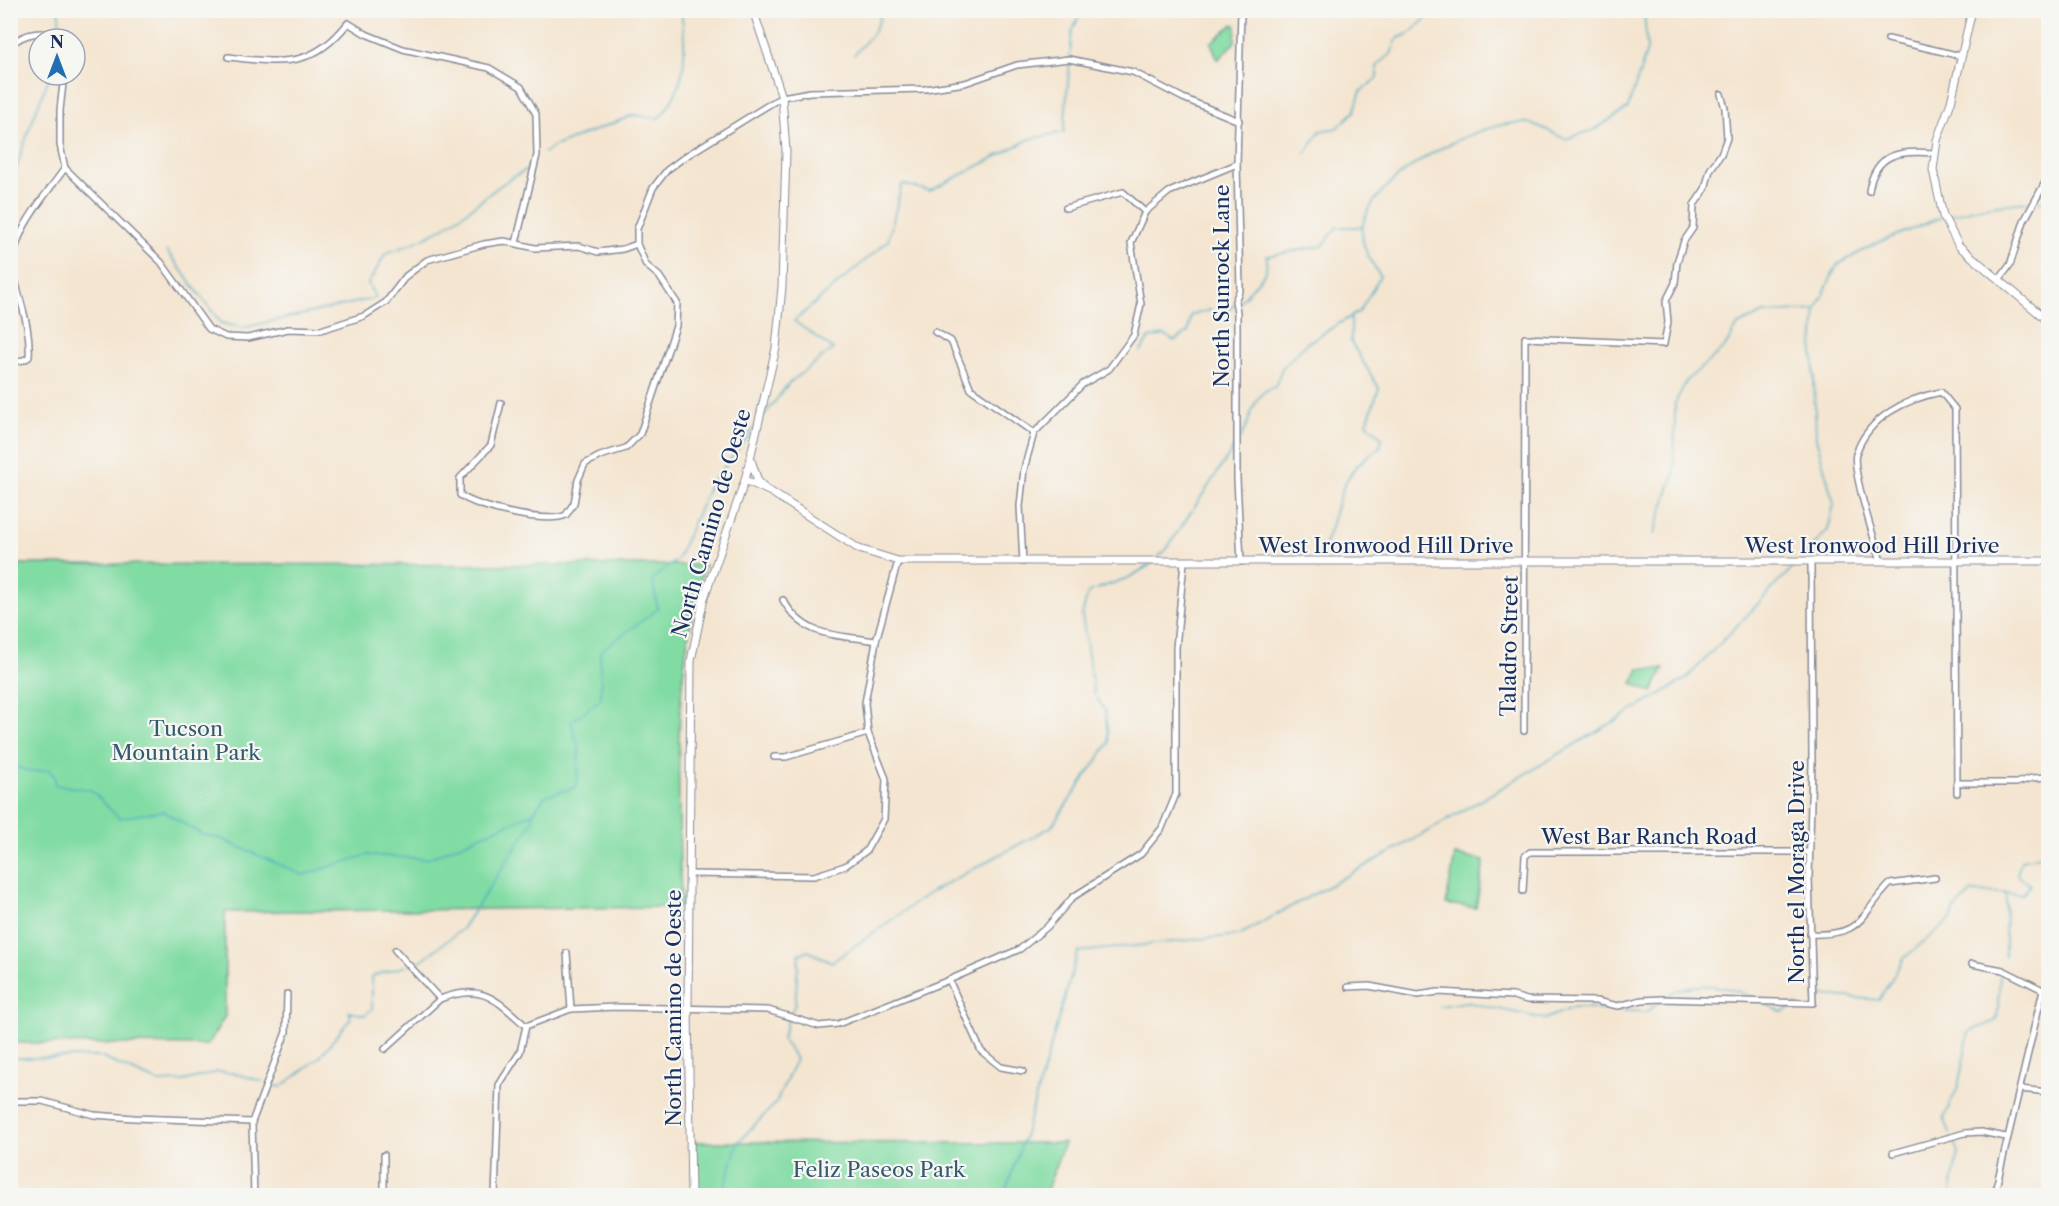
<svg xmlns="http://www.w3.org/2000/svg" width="2059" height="1206" viewBox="0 0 2059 1206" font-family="'Libre Caslon Text',serif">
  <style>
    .green { fill: #81dca3; stroke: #4e8680; stroke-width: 1.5 }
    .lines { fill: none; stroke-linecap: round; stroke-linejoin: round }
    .stream { stroke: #42aac2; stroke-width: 1.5 }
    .minor-casing { stroke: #888a97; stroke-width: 8 }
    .tertiary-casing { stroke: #888a97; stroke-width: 9 }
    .minor { stroke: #fff; stroke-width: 5 }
    .tertiary { stroke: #fff; stroke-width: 7 }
    .labels { text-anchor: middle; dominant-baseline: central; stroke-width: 4.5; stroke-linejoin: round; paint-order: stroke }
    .street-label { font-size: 21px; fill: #1b2f5e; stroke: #f6f6f2 }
    .park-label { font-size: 21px; fill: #345a6f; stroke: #f6f6f2 }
  </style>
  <rect width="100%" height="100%" fill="#f6f6f2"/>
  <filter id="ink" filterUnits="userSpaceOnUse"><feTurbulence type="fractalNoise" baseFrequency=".0167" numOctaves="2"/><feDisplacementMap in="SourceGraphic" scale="12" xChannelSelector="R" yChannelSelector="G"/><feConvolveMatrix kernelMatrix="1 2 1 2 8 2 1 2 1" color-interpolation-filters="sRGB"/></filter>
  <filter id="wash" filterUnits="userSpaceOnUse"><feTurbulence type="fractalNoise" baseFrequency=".008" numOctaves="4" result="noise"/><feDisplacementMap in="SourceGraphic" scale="24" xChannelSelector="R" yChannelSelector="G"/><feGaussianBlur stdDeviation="1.35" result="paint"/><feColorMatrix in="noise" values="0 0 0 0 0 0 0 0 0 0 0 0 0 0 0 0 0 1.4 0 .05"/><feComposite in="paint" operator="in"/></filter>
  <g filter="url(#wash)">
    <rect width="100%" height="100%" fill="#f4e5d0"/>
    <g class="green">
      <path d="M1233 24 1236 26 1235 42 1218 60 1211 43Z"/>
      <path d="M11 564 705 565C670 678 679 792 681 907L225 912V1016L208 1045 11 1043Z"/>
      <path d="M1639 669H1664L1652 692 1632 683Z"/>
      <path d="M1455 855 1484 861 1476 908 1446 904Z"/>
      <path d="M694 1142 1064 1143 1045 1195 694 1196Z"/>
    </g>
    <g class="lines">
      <g class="stream">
        <path d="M59 10 60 35"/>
        <path d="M854 55 873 33 880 18 876 10"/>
        <path d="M544 153 552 147 634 115 659 118C688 86 687 51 681 10"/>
        <path d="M1306 153 1320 131 1337 128 1354 112 1361 91 1378 78 1377 66 1391 54 1397 39 1410 33 1435 10"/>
        <path d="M10 188 28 132 50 75"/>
        <path d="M2038 202H2048"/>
        <path d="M1947 216 1982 207 2034 201"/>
        <path d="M167 251 221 323 242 328 376 298 368 284 386 253C415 244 441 231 466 212 489 195 501 182 528 169"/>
        <path d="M1239 303 1266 272 1267 256 1323 246 1337 227H1362"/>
        <path d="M1141 351 1149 338 1165 335 1174 341 1188 332 1191 315 1210 310 1217 315 1235 305"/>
        <path d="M763 417 789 383 833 349 794 321 888 241 902 184 930 191 1030 139 1064 132 1072 32 1082 10"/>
        <path d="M1240 439C1252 421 1251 392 1275 387L1282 368 1307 343 1360 311 1380 276C1370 259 1359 245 1363 225 1372 176 1481 118 1527 123 1540 124 1553 134 1565 139L1594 130 1628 108 1647 50 1644 10"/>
        <path d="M1654 534 1674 474 1675 403 1687 380 1725 347 1738 325 1764 313 1816 310"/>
        <path d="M1322 551C1343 506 1331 479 1380 447L1382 438 1367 423 1379 388 1351 342V317"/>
        <path d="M1158 557 1166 550 1235 446"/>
        <path d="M1802 558 1828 530 1834 504 1816 438 1813 347 1816 310 1837 265 1875 244 1942 217"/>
        <path d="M1097 589 1130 577 1153 563"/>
        <path d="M1092 590 1088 593 1082 615 1094 695"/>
        <path d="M10 765 31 772 49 770 55 777V785L91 790 119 818 163 811 201 834 221 839 303 875 367 855 427 859 533 813"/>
        <path d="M2005 957 2006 892"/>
        <path d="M411 965 418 963 462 929 533 821V813L545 796 577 787 579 750 571 722 601 699 600 651 658 609 652 579 677 560 709 487 754 428"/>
        <path d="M1667 996C1692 978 1731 986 1756 999"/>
        <path d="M1815 997 1822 995 1879 1000 1904 958 1951 919 1955 909 1972 892 2023 894 2030 885 2017 875 2021 860 2041 856 2048 860"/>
        <path d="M1766 1004 1782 1012 1797 1005"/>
        <path d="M1439 1006 1466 1002 1545 1019 1574 1007 1646 1012 1661 1001"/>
        <path d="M790 1015 795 1004 799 954 808 951 832 962 931 892 1051 827 1109 743 1105 711 1097 698"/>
        <path d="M10 1058 100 1057 158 1082 183 1081 218 1072 233 1073 262 1081"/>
        <path d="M270 1084 281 1087 319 1058 351 1018 349 1012 365 1015 372 1009V976L406 966"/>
        <path d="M1950 1134 1944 1117 1958 1087 1969 1032 1997 1020 2000 975"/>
        <path d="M717 1196 723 1191 738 1142 776 1103 796 1059 782 1039 788 1019"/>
        <path d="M1004 1196 1025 1134 1078 952 1239 935 1418 837 1686 679 1796 564"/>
        <path d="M1950 1196 1958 1152 1952 1138"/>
      </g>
    </g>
  </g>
  <g filter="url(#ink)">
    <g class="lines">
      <g class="minor-casing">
        <g id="minor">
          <path d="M1888 39 1961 56"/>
          <path d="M10 46C24 32 45 29 61 39"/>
          <path d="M228 57C282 63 312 69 348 23L366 34 403 49 489 68 521 87 536 114 537 155 516 243"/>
          <path d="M64 75 60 110V145L65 168 161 262 209 329 226 337 248 338 288 329 321 330 364 316 386 302 406 276 427 260 484 244 504 241 535 248 579 246 598 252 623 249 637 244"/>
          <path d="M1869 191C1875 152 1901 150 1934 153"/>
          <path d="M1066 208 1123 192 1145 212 1169 192 1237 164"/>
          <path d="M1999 280 2010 265 2024 221 2048 177"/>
          <path d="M935 332 951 341 971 389 1034 433"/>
          <path d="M10 362 24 360 29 357C31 327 20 303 14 275 7 236 44 198 65 168"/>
          <path d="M501 403 491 445 460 478V495C477 508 547 524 566 515L574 503 578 480 585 464 600 456 626 448 640 434 676 326 677 303 659 276 646 265 637 244V229L653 188 667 170 686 156 770 104 782 97 810 92 925 89 965 83 1017 65 1069 59 1133 72 1183 98 1239 121"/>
          <path d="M1881 561C1875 542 1851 469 1856 454 1868 417 1906 399 1941 392L1955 409 1957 793"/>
          <path d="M1023 562 1020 506 1024 469 1034 433 1083 384 1109 369 1134 335 1141 304 1131 243 1145 212"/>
          <path d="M1241 562 1237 479V312L1235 301 1240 289 1237 164 1241 10"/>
          <path d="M783 600C805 639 836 634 876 641"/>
          <path d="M1524 731 1525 338 1664 344 1668 322 1666 301 1675 283 1677 262 1684 241 1693 228 1694 205 1705 189 1710 170 1721 154 1727 138 1725 108 1721 94"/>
          <path d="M774 757H786L868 733"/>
          <path d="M1957 783H2016L2032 778 2048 777"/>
          <path d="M689 874 814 876 845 866 866 851 884 819 886 779 868 733 865 703 876 641 898 561"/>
          <path d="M1523 891 1525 856 1530 852H1809"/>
          <path d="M1810 934C1864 936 1858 917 1890 884L1935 878"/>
          <path d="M395 950 440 999C483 983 495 999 526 1026"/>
          <path d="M567 953 571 1009"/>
          <path d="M1972 964 2003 970 2043 990"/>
          <path d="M949 980 981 1051 1001 1067 1023 1071"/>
          <path d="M1348 987 1369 986 1418 995 1438 992 1513 996 1527 1000 1596 1001 1618 1006 1642 1000 1662 999 1813 1003 1809 878 1812 763 1811 561"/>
          <path d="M385 1049 440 999"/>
          <path d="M2020 1089 2048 1092"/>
          <path d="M10 1101H42L94 1115 134 1118 252 1122"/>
          <path d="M1893 1153 1965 1133 1981 1132 2006 1137"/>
          <path d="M254 1196 252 1122 286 1032 287 994"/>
          <path d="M384 1196V1155"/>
          <path d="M495 1196 499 1085 520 1052 526 1026 571 1009 616 1007 768 1010 819 1026 838 1024 949 980 1020 949 1047 927 1073 897 1141 854 1162 828 1176 794V648L1184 562"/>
          <path d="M1407 1196 1435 1194"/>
          <path d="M1994 1196 2043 990 2048 985"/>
        </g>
      </g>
      <g class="tertiary-casing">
        <g id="tertiary">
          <path d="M1972 10 1951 102 1937 140 1933 170 1943 216 1959 246 2048 321"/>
          <path d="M751 460 758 481 764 487"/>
          <path d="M745 480 771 492 859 549 898 561H2048"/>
          <path d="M691 1196 688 1009 691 661 704 598 745 480 776 348 782 287 786 151 782 97 753 10"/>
        </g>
      </g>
      <use href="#minor" class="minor"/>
      <use href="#tertiary" class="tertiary"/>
    </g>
  </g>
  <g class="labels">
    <g class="street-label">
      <text transform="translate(1221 286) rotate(-90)">North Sunrock Lane</text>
      <text transform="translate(711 523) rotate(-74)">North Camino de Oeste</text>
      <text x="1386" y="545">West Ironwood Hill Drive</text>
      <text x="1872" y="545">West Ironwood Hill Drive</text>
      <text transform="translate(1509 646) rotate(-89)">Taladro Street</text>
      <text x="1649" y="836">West Bar Ranch Road</text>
      <text transform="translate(1796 872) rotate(-90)">North el Moraga Drive</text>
      <text transform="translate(673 1008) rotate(-90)">North Camino de Oeste</text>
    </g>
    <g class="park-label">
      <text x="186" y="728">Tucson<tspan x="186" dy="24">Mountain Park</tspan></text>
      <text x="879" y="1169">Feliz Paseos Park</text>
    </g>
  </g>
  <rect width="2059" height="1206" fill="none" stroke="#f6f6f2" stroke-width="36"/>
  <g transform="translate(57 57)"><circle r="28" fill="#f6f6f2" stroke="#9ea6b7" stroke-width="1.5"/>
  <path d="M0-4.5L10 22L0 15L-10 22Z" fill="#1f6fb2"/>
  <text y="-9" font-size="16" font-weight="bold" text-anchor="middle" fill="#1b2f5e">N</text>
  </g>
</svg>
